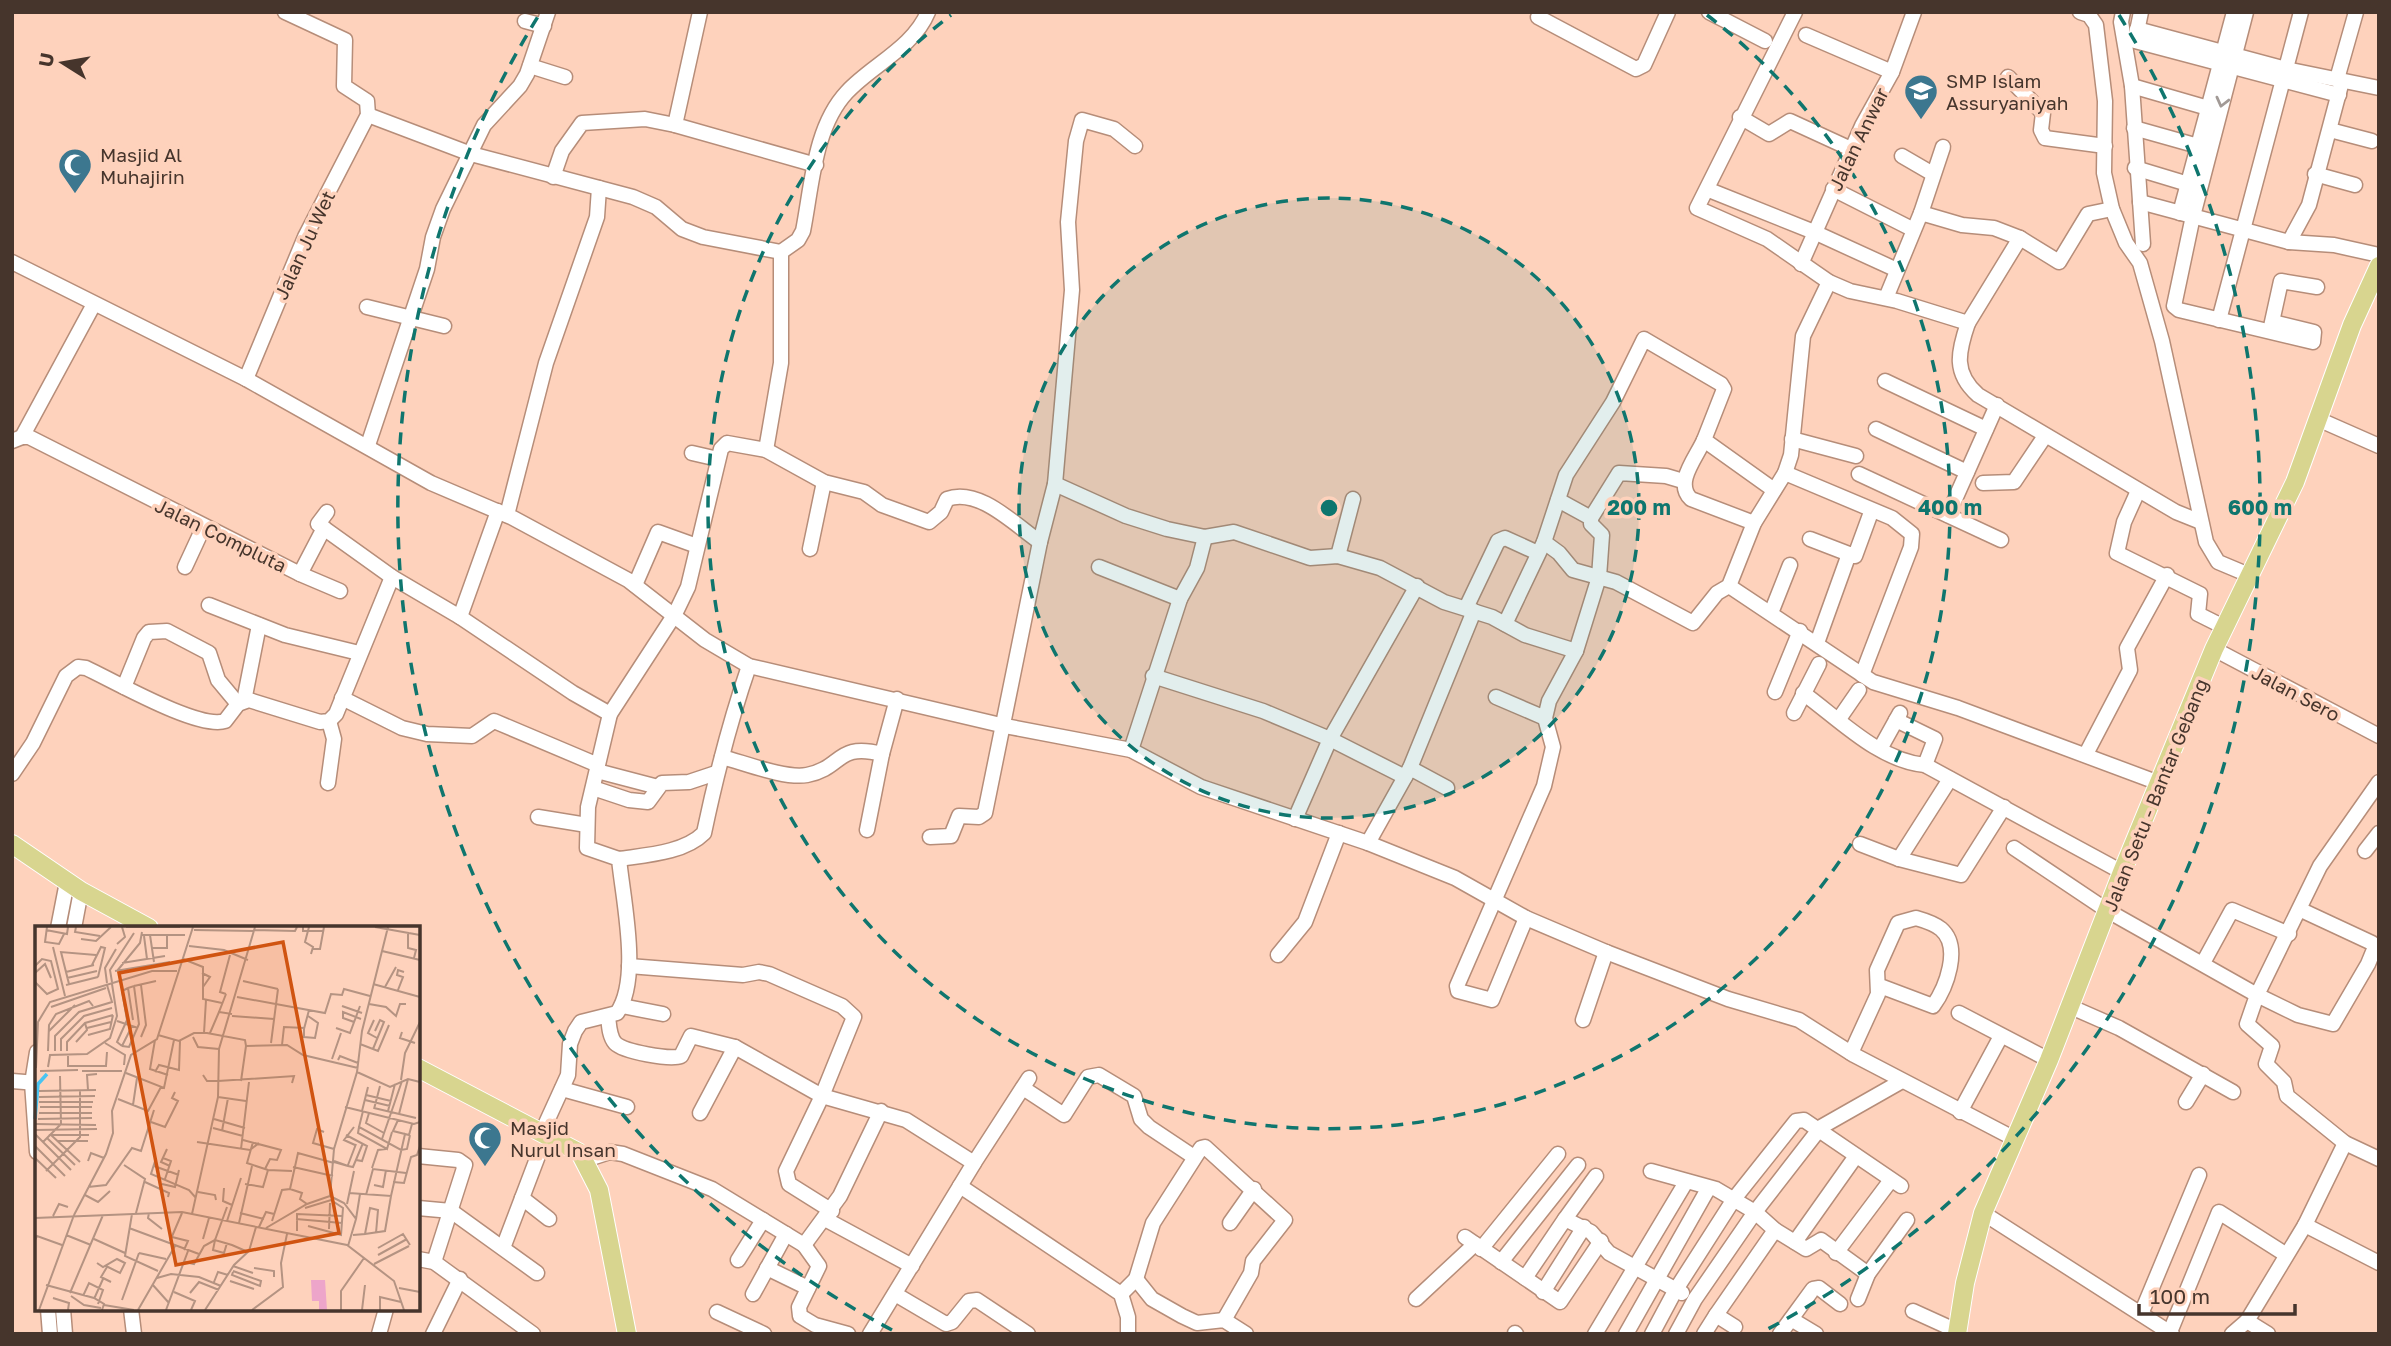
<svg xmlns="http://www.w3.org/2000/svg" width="2391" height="1346" viewBox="0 0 2391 1346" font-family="'Golos Text',sans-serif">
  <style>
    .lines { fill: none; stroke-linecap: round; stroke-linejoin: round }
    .minor-casing { stroke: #b68d79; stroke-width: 17 }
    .major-casing { stroke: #fff; stroke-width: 20 }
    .minor { stroke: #fff; stroke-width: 14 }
    .major { stroke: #d8d58f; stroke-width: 18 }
    .oneway { stroke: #a29a96 }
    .ring { fill: none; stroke: #0f766e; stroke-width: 3.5; stroke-dasharray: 12 9 }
    .labels { text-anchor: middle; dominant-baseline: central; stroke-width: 7; stroke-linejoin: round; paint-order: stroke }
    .poi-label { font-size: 19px; fill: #46352c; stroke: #fed2bc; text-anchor: start }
    .street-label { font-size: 19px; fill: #46352c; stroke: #fed2bc }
    .inset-river { fill: none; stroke: #48c4f2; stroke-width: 3.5 }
    .inset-road { fill: none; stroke: #b49382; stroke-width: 2 }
    .view { fill: #d05411; fill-opacity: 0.15; stroke: #d05411; stroke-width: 3.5 }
    .inset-edge { fill: none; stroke: #46352c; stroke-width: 3.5 }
    .centre { fill: #0f766e; stroke: #fed2bc; stroke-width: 3.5 }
    .ring-label { font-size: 21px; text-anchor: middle; font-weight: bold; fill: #0f766e; stroke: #fed2bc; stroke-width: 7; stroke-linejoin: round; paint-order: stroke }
  </style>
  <rect width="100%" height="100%" fill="#fed2bc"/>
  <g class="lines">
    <g class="minor-casing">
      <g id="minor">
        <path d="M700 12 675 125 816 165"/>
        <path d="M1541 12 1538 17 1636 69 1644 65 1668 12"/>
        <path d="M1709 12 1765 41"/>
        <path d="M1795 12 1697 208 1767 239 1829 282 1850 291 1897 301 1968 323C1958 352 1953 373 1978 395L2176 512 2201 522"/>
        <path d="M2080 12 2089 15 2096 25 2105 101 2104 173 2112 209 2126 243 2140 263 2162 341 2206 542 2218 562 2249 575"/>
        <path d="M2123 12 2121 22 2132 86 2143 244"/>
        <path d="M2246 12 2193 216 2174 306 2179 310 2313 342 2314 332 2273 322"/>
        <path d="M525 21 544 26"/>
        <path d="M2137 29 2286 69 2379 88"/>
        <path d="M1806 35 1892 72"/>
        <path d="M2136 36 2141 12"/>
        <path d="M2135 41 2339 95"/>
        <path d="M530 66 565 77"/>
        <path d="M2008 77 2043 113 2041 130 2045 138 2105 146"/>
        <path d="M2337 79 2356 12"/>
        <path d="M2132 86 2208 108"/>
        <path d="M368 115 471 154 633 197 656 207 682 229 703 237 781 252"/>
        <path d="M1740 117 1769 134 1790 121 1851 149"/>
        <path d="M2134 128 2198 146"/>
        <path d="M2330 130 2372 141"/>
        <path d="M1902 156 1933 174"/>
        <path d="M2135 168 2188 184"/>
        <path d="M2315 174 2355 185"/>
        <path d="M553 177 562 151 582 123 645 119 675 125"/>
        <path d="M1833 189 1912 229"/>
        <path d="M1709 190 1814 232 1897 270"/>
        <path d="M2140 202 2289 242 2334 245 2379 255"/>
        <path d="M1921 213 1943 147"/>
        <path d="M2180 213 2234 12"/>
        <path d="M2289 242 2309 205 2341 85"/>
        <path d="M12 262 246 379 431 483 513 518 628 580 705 640 749 666 1005 726 1131 750 1201 787 1368 843 1455 878 1526 918 1606 952 1728 999 1799 1020 1854 1055 2015 1139"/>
        <path d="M1801 264 1862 126 1892 72 1914 12"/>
        <path d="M1886 298 1921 213 1962 225 1994 228 2020 238"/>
        <path d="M367 307 444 326"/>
        <path d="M2219 320 2301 12"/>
        <path d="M1968 323 2020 238 2059 262 2088 214 2112 209"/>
        <path d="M2270 331 2281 281 2317 287"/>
        <path d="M246 379 305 237 368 115 367 101 344 86 345 40 285 12"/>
        <path d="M1885 381 1986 429"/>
        <path d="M2320 420 2379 446"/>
        <path d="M1876 429 1967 472"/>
        <path d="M22 437H29L300 574 324 528"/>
        <path d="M1792 439 1856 456"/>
        <path d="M1704 440C1696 458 1674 483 1691 499L1754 523"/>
        <path d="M12 441 22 437 94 304"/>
        <path d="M368 445 427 269 433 237 443 209 484 125 520 86 527 74 548 12"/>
        <path d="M766 450 781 363V252L798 240 803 231C812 186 814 127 847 92 872 65 913 48 928 12"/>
        <path d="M692 453 718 459"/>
        <path d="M1785 473 1892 518 1912 534 1911 547 1862 675"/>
        <path d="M1859 474 2001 540"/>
        <path d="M1983 483 2014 482 2045 436"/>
        <path d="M1055 484 1126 516 1167 529 1205 537 1234 532 1310 558 1338 556 1380 568 1444 602 1492 617 1525 635 1576 651"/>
        <path d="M2138 491 2124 522 2117 553 2200 594 2198 614 2224 627"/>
        <path d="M327 512 318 524 392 577 460 617 498 511"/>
        <path d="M507 515 546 363 597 217 599 188"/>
        <path d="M1948 515 1997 405"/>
        <path d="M1591 518 1619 473 1666 476 1683 481"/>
        <path d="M1810 539 1849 554"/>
        <path d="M1544 542 1559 553 1573 570 1616 582 1693 623 1717 593 1729 586 1754 523 1785 473 1791 455 1803 336 1829 282"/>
        <path d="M810 549 824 482"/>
        <path d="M1338 556 1353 499"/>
        <path d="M185 567 204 526"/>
        <path d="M1099 567 1180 599"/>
        <path d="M300 574 340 591"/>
        <path d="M635 585 658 532 697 546"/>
        <path d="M1729 586 1873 682 1958 708 2159 783"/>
        <path d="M209 605 285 635 359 653"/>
        <path d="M1466 608 1498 541 1505 538 1538 553"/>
        <path d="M1771 613 1790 565"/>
        <path d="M460 617 573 693 610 714"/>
        <path d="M1505 624 1544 542 1566 475 1613 402 1644 339 1721 384 1724 389 1704 440 1774 490"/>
        <path d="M1817 643 1849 554 1855 556 1870 515"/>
        <path d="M2214 649 2379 736"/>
        <path d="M1153 676 1263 711 1330 739 1405 777"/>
        <path d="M124 687 144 638 149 632 167 631 209 653 218 680 238 704"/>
        <path d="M1775 692 1800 631"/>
        <path d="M1803 693C1839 719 1879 761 1925 765L2122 872"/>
        <path d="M1496 697 1545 718"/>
        <path d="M342 698 402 728 427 734 472 736 494 721 598 765"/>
        <path d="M244 701 259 625"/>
        <path d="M1794 713 1819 664"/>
        <path d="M1839 719 1859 690"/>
        <path d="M1896 720 1935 739 1925 765"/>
        <path d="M1880 749 1900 713"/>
        <path d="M1131 750 1180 599 1197 568 1205 537"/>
        <path d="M2086 754 2130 670 2127 648 2167 575"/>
        <path d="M722 757C745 763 785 779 807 775 843 768 836 742 882 754"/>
        <path d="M1410 768 1447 788"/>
        <path d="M597 771 658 787"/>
        <path d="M12 774 33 743 66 676 78 667 86 668C114 681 199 730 225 721L238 704 249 700 320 722 329 721 336 714 392 577"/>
        <path d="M328 783 334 739 329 721"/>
        <path d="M593 788 629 800 648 802 662 783 689 782 716 773"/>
        <path d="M538 817 587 825"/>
        <path d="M1295 819 1330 739 1417 586"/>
        <path d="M867 830 882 754 897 699"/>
        <path d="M930 837 951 836 959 816 979 817 985 813 1040 542 1055 484 1072 290 1068 222 1076 141 1082 120 1114 129 1135 146"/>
        <path d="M1368 843 1410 768 1474 611"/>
        <path d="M1860 844 1899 859 1961 875 2004 807"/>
        <path d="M2014 848 2108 911 2257 995 2247 1024 2272 1046 2266 1064 2284 1082 2287 1096 2345 1143 2379 1159"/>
        <path d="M2365 851 2379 833"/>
        <path d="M619 859C646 855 684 853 704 833 716 776 730 721 749 666"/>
        <path d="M1899 859 1950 779"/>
        <path d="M2299 909 2372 943 2375 947 2368 964 2333 1024 2298 1015 2257 995 2320 866 2379 782"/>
        <path d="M1526 918 1492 1000 1458 991 1457 986 1544 786 1553 747 1545 718 1549 701 1576 651 1599 577 1602 535 1591 524V518L1558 500"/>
        <path d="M58 928 67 882"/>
        <path d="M74 928 81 891"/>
        <path d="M1278 955 1305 922 1339 833"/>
        <path d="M2203 963 2232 910 2289 934"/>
        <path d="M629 966 743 975 759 972 769 974 842 1006 854 1017 822 1096 786 1171 789 1184 832 1211"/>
        <path d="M622 1006 663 1014"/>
        <path d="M2071 1007 2119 1028 2233 1092"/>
        <path d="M1959 1013 2049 1060"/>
        <path d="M608 1016C609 1024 609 1036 615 1043 624 1052 670 1060 681 1056L691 1036 735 1047 822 1096 906 1120 974 1163 870 1334"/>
        <path d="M1583 1020 1606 952"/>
        <path d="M37 1052 32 1083 37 1152"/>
        <path d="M1851 1053 1878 994 1877 970 1898 923 1916 918C1923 920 1935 924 1941 929 1962 947 1946 988 1933 1006L1880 986"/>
        <path d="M12 1081 37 1083"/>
        <path d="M1023 1088 1064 1115 1088 1077 1099 1075 1134 1096 1141 1119 1149 1127 1194 1157"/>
        <path d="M562 1089 627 1107"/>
        <path d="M2186 1102 2203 1074"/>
        <path d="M1960 1112 2001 1036"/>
        <path d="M700 1113 735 1047"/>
        <path d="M542 1132 568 1075 570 1044 575 1031 581 1022 617 1013C641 979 623 900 619 859L587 848 588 807 610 714 675 614 688 587 721 449 727 443 766 450 824 482 864 492 882 505 929 522 941 512 947 499C979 487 1015 525 1040 542"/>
        <path d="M418 1156 458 1160 465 1165 434 1262"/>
        <path d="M585 1160 610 1152 623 1154 712 1189 804 1245 840 1196 881 1111"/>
        <path d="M974 1163 1029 1078"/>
        <path d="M1651 1171 1716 1189 1755 1212 1775 1230 1716 1315 1735 1327"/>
        <path d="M960 1186 1121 1294 1128 1317V1334"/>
        <path d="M522 1198 549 1219"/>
        <path d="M418 1208 451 1211 537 1273"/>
        <path d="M1983 1213 2172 1334"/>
        <path d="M825 1219 912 1266"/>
        <path d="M1565 1219 1596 1176"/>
        <path d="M1230 1223 1254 1189"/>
        <path d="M2305 1225 2379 1263"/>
        <path d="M1775 1230 1806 1249 1821 1240 1868 1274"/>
        <path d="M1465 1237 1560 1302 1601 1241"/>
        <path d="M1795 1242 1856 1156"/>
        <path d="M804 1245 819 1266 799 1307 800 1316 815 1325 848 1334"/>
        <path d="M503 1248 538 1156"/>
        <path d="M1481 1249 1558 1154"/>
        <path d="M1836 1253 1891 1180"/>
        <path d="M418 1259 434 1262 533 1334"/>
        <path d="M738 1260 763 1220"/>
        <path d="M1501 1262 1578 1165"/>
        <path d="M767 1268 808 1288"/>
        <path d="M1525 1278 1565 1219 1591 1232 1609 1253 1682 1293"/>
        <path d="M1136 1279 1152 1299 1182 1316 1197 1323 1224 1320 1246 1334"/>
        <path d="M1543 1292 1584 1227"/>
        <path d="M753 1294 786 1234"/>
        <path d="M895 1294 946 1324 952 1322 969 1301 977 1300 1028 1334"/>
        <path d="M1121 1294 1136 1279 1153 1223 1201 1148 1205 1147 1285 1220 1253 1261 1251 1273 1224 1320"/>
        <path d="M1416 1299 1475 1244"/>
        <path d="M1858 1299 1868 1274 1907 1220"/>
        <path d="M48 1309 50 1334"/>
        <path d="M63 1309 65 1334"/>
        <path d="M131 1309 134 1334"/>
        <path d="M1913 1311 1957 1331"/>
        <path d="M717 1312 764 1334"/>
        <path d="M2141 1314 2199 1175"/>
        <path d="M1791 1319 1816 1334"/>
        <path d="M2247 1321 2268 1334"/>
        <path d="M2170 1332 2219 1212 2285 1254"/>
        <path d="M1515 1333 1516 1334"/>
        <path d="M379 1334 386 1309"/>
        <path d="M433 1334 460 1279"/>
        <path d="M1595 1334 1686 1182"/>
        <path d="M1626 1334 1708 1189"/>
        <path d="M1652 1334 1675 1291 1734 1199 1796 1121 1804 1120 1901 1186"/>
        <path d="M1676 1334 1695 1299 1755 1212 1821 1127 1902 1081"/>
        <path d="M1704 1334 1716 1315"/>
        <path d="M1780 1334 1813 1289 1819 1288 1840 1304"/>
        <path d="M2232 1334 2247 1321 2305 1225 2345 1143"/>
      </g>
    </g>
    <g class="major-casing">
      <g id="major">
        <path d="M12 844 81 891 149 928"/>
        <path d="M418 1068 580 1153 599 1190 627 1334"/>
        <path d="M1957 1334 1965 1283 1983 1213 2049 1060 2122 872 2214 649 2295 482 2352 325 2379 266"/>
      </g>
    </g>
    <use href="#minor" class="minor"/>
    <use href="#major" class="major"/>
  </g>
  <defs><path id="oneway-chevron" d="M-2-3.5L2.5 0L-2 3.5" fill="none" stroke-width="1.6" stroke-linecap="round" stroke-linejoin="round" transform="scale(1.75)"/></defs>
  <use class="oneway" href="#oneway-chevron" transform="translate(2222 102) rotate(104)"/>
  <circle cx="1329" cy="508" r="310" fill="#0f766e" fill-opacity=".12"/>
  <g class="ring">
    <circle cx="1329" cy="508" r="310"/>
    <path d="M1707 15A621 621 0 1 1 951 15"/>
    <path d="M892 1330A931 931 0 0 1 539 15M2119 15A931 931 0 0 1 1766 1330"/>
  </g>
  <defs>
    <g id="school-pin" transform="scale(1.75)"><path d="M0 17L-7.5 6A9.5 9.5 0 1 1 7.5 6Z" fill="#3c778f" stroke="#fed2bc"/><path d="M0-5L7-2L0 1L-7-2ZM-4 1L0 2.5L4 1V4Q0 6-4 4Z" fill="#fff"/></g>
    <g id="mosque-pin" transform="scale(1.75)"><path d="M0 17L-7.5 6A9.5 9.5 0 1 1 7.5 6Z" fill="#3c778f" stroke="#fed2bc"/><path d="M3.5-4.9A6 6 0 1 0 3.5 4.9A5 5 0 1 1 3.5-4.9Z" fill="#fff"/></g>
  </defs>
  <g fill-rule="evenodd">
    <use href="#school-pin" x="1921" y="91"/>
    <use href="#mosque-pin" x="75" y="165"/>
    <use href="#mosque-pin" x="485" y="1138"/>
  </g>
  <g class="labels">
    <g class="poi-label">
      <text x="1946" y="80">SMP Islam<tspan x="1946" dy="22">Assuryaniyah</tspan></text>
      <text x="100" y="154">Masjid Al<tspan x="100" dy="22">Muhajirin</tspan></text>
      <text x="510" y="1127">Masjid<tspan x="510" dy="22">Nurul Insan</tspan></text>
    </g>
    <g class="street-label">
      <text transform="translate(1858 139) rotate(-64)">Jalan Anwar</text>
      <text transform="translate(304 245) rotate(-65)">Jalan Ju Wet</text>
      <text transform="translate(221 535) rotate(26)">Jalan Compluta</text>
      <text transform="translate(2296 693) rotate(28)">Jalan Sero</text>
      <text transform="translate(2155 795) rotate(-68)">Jalan Setu - Bantar Gebang</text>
    </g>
  </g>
  <g transform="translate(35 926)">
    <rect width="385" height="385" fill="#fed2bc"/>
    <path d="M276 354H290L292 384H284V375H277Z" fill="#eda5ca"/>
    <path class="inset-river" d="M0 193 3 158 12 148"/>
    <path class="inset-road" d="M12 1 10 16 24 18 29 8M41 1 40 6 65 10M91 1H145M268 1V5H289M274 1 270 16 278 21 276 28M340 1 385 9M11 4 32 8 33 1M159 4 219 5M219 4 260 5 262 1M373 6V22L381 24 379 32M107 9H150M115 9 119 36M109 10 112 33M46 13 61 15 76 1M82 18 90 11 87 1M154 20 189 24 213 34M18 21 30 70M117 22H132V9M278 23H285L289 1M347 25 385 34M148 33 168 41V73L187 77M87 37 130 30M57 39 66 21 70 22 63 51M0 40 7 33 16 35 23 63 12 68 0 56M80 45 135 36M82 45 105 17 107 6M31 46 59 39M0 47 10 38 16 52M167 47 175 51 168 61M32 52 62 45M208 55 243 63M77 56 75 44 99 7M72 57 70 42 81 23M34 58 26 26 61 29M338 58 385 71M31 59 63 51M99 60 121 55M350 61 361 41M93 62 98 94M363 64 368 51 362 49 363 44 369 46M191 68 185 66 195 29M191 68 184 86 197 88M202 71 290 87 296 68 307 69 309 63 335 70M334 78 351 81 361 90 365 78H371M307 80 327 87M16 81 71 62M197 90 239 93M273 90 283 97 280 112 269 111V103L274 84M339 94 333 107 342 112M82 95 103 102M319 96 308 92V86L326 93M52 102 76 96M301 102 315 107 325 80M14 105 40 79M367 106 365 112 380 117M169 107 171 74M175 107 184 86M53 109 75 103 78 89M123 109 144 115 159 107H172L210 114 211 120 252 119 268 129 323 142M106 111 111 99 106 59M158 111 163 121 184 123M120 114 115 143 133 149M41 116 52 104 50 97M70 117 90 129 89 139M236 117 243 63M325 118 343 125 354 99M247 119 249 101 270 102M87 120 94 121 104 98 99 60 93 62M87 120 82 116 92 94 87 65 93 62M87 120 97 100M338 123 349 96 345 94 340 105M13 125 14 99 21 88 54 75 58 80M20 125V110L44 86 77 76 72 59M26 125V113L49 90 77 82M32 125V116L50 97 78 89M33 130V140H71L72 126M297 133 306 107M303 134 305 130 323 137M13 141 15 129 52 128 75 112 82 90 77 58M1 142 3 96 15 76 117 45H142M5 145 43 144M47 145H87M120 146 124 139 144 144 145 115M322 146 355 161 373 153 385 156M91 147 129 162 139 114M168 149 172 155H183L259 150 257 157M366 154 370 127 385 96M206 155 211 120M53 164 52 149 62 148M4 165 61 164M331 169 356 175M4 171 60 170M183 171 211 175M83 173 113 185 126 161M330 174 355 180M4 176H58M98 179 102 152M5 181H57M310 181 379 198 385 196M339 182 381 192M339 183 345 160M327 185 333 161M328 185 324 201 366 224 372 223 375 209M353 185 360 158M4 187H57M334 187 331 197 349 207M364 188 373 153M3 193 57 192M179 193 210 202M363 194 358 205 370 208M116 196 130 201 143 175 137 172 140 166M0 198 61 199M319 201 309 214 320 219M324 201 323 207 352 223 357 206M178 202 208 210M0 204 62 203M187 205 193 172M289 206 282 203 278 217 299 223M0 208 36 244M311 209 332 220 327 235 321 234M12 212 40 239M347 213 367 155M208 214 246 224 242 234 235 233 230 243M23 215H53M8 216 26 198 25 150M162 216 215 224 224 217M218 216 212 237 233 244 257 245M0 220 30 250M132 223 126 236 135 240M206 223 214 156M0 232 21 252M121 232 116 248 154 264 161 272M128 232 136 235 130 253M53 235 56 227 69 232M299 235 313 240 299 236M45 236 16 209H54M89 239 110 253 101 287M313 239 321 218M119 240 144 249M313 240 318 241 328 217M258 241 298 250M337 242 343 224 351 223M11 245 45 211V164M110 256 134 267 133 271M358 256 369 257 376 231 382 229 385 220M127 258 140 261 144 244M210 258 228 261 233 244M339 259 348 261 351 244M53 261 71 259 97 222 106 225 119 184M189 262 188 275 197 279M255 263 267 267 265 273 272 278M163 266 180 269 181 274M314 267 356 270 370 208 374 209 377 198M50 269 63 276 75 265M331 269 338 243 371 247M295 270 309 277 321 293 313 320M312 278 319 245M270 282 296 274 308 282 306 309 273 300M114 287 113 292 127 303M205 287 229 293M97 288 90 330 123 345M157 288 183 171 184 123 220 1M39 289 71 228 78 207 77 185 96 129 122 113 158 1M18 290 24 278 33 281M0 292 147 286 312 319 359 355 369 384M261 293 307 297M321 293 325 268M192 295 206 252M237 295 247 264 255 263 263 227 299 237M204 297 217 240M224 301 231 286 239 288M94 302 164 328M231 302 272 278 295 270 299 223 322 146 327 105 353 1M294 303 295 277M262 305V288L307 290M330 308 350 305 356 270M31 309 56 319M318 309 330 308 335 282 343 284 341 307M137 311 153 315 149 324M59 313 90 327M168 313 174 292M0 314 2 310 27 319M135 315 147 287M192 317 189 327 178 324 180 314 197 319 213 326M343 322 368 308 375 319M104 327 131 333M343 329 372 313M150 336 159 338 169 320 180 314 192 281M62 337 68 341 82 333 90 337 85 347 71 340M339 338 374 320M198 340 218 347M72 341 66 351 76 356M219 342 239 345V351M198 346 197 349 225 360 226 355 198 345M122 352 136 348 164 351 186 360M195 355 219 363M179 356 183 346 193 349M117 358 134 377M11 359 59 372 69 378 67 384M364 362 385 366M139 366 160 375 156 384M35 367 68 289M155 367 164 356 184 364M36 370 49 379 66 382M48 370 54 357 68 364 63 378M18 372 34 377 33 384M59 373 68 353M87 374 104 327M69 379 99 384M4 384 39 289M103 384 140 320M131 384 153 325M170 384 199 339 214 325 221 301M217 384 248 361 246 337 252 308M306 384V365L329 332M327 384 330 359M345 384V371L366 376"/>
    <path class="view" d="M248 16 304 307 141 339 84 47Z"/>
    <rect width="385" height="385" class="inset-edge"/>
  </g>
  <circle cx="1329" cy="508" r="10" class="centre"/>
  <g class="ring-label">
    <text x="1639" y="515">200 m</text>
    <text x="1950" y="515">400 m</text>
    <text x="2260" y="515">600 m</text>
  </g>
  <rect width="2391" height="1346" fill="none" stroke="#46352c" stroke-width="28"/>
  <g transform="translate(63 63) rotate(281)" stroke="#fed2bc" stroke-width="5" paint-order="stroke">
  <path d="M0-5L12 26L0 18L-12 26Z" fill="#46352c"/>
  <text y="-10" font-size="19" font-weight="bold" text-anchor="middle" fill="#46352c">U</text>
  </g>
  <path d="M2139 1304v10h156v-10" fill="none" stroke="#46352c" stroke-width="3.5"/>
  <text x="2150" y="1304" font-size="21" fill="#46352c" stroke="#fed2bc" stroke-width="5" paint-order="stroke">100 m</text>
</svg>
